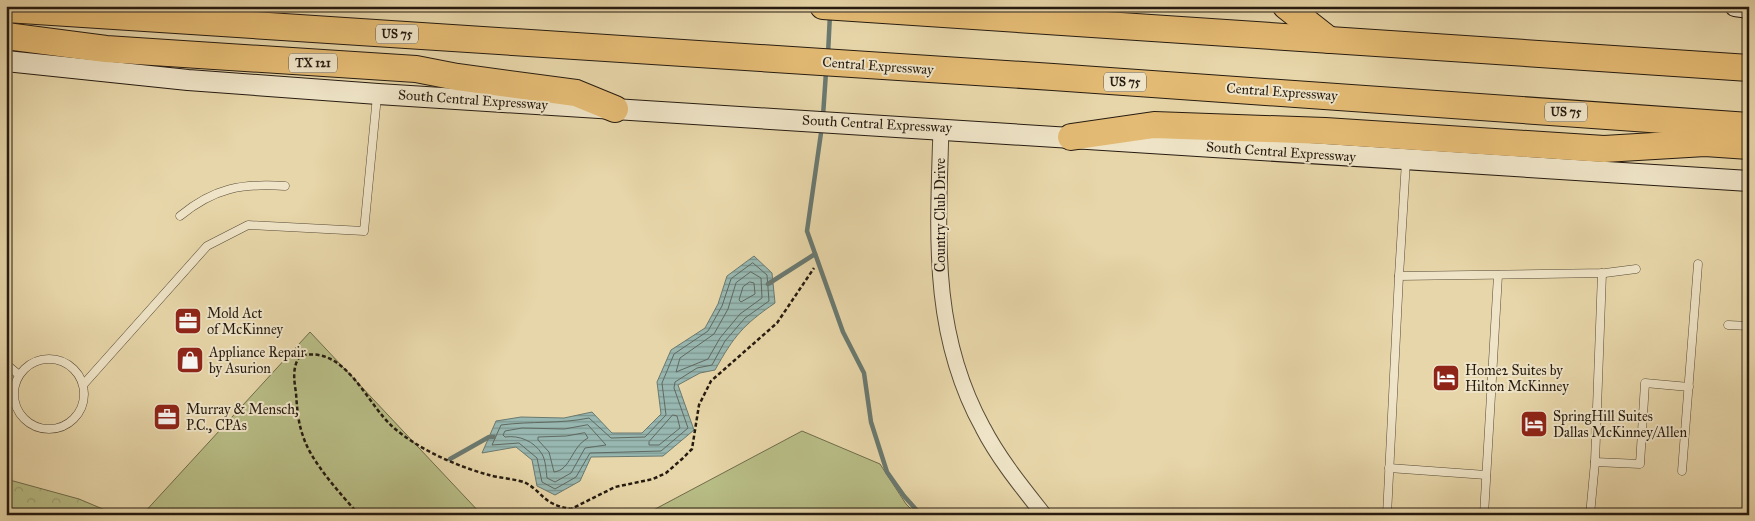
<svg xmlns="http://www.w3.org/2000/svg" width="1755" height="521" viewBox="0 0 1755 521" font-family="'IM FELL Great Primer',serif">
  <style>
    .green { fill: #b8bd86; stroke: #6f6c4b }
    .forest { fill: url(#forest-crowns); stroke: #6f6c4b }
    .water { fill: url(#water-rules); stroke: #6a7970 }
    .lines { fill: none; stroke-linecap: round; stroke-linejoin: round }
    .shore { stroke: #5f6960; stroke-width: 1 }
    .stream { stroke: #6a7970; stroke-width: 4.5 }
    .lane-casing { stroke: #564a36; stroke-width: 9 }
    .street-casing { stroke: #564a36; stroke-width: 17 }
    .secondary-casing { stroke: #261b10; stroke-width: 22 }
    .highway-casing { stroke: #261b10; stroke-width: 28 }
    .path { stroke: #261b10; stroke-width: 2.5; stroke-dasharray: 4 2.5; stroke-linecap: butt }
    .lane { stroke: #efe4c7; stroke-width: 8 }
    .street { stroke: #efe4c7; stroke-width: 15 }
    .secondary { stroke: #efe4c7; stroke-width: 20 }
    .highway { stroke: #e4bb74; stroke-width: 26 }
    .labels { text-anchor: middle; dominant-baseline: central; stroke-width: 4; stroke-linejoin: round; paint-order: stroke }
    .shield { fill: #efe4c7; stroke: #625747; stroke-width: 1 }
    .shield-label { font-size: 12px; font-weight: bold; fill: #261b10 }
    .street-label { font-size: 14px; fill: #261b10; stroke: #efe4c7 }
    .poi-label { font-size: 14px; fill: #261b10; stroke: #efe4c7; text-anchor: start }
  </style>
  <defs>
    <pattern id="forest-crowns" width="20" height="18" patternUnits="userSpaceOnUse" patternTransform="scale(1.25)"><rect width="20" height="18" fill="#b8bd86"/><path d="M2 6a3 3 0 1 1 6 0M12 15a3 3 0 1 1 6 0" fill="none" stroke="#9ea273"/></pattern>
    <pattern id="water-rules" width="6" height="5" patternUnits="userSpaceOnUse" patternTransform="scale(1.25)"><rect width="6" height="5" fill="#98b7b0"/><path d="M0 2.5h6" fill="none" stroke="#7c948e"/></pattern>
  </defs>
  <rect width="100%" height="100%" fill="#e7d6a9"/>
  <filter id="stains"><feTurbulence type="fractalNoise" baseFrequency=".004" numOctaves="4"/><feColorMatrix values="0 0 0 0 .2 0 0 0 0 .09 0 0 0 0 .02 0 0 0 .5 -.17"/></filter>
  <radialGradient id="worn" r=".72"><stop offset=".6" stop-color="#630" stop-opacity="0"/><stop offset="1" stop-color="#630" stop-opacity=".3"/></radialGradient>
  <g class="green">
    <path d="M310 332 482 515H142Z"/>
    <path d="M802 431 880 464 906 504 917 515H644Z"/>
  </g>
  <path class="forest" d="M6 479 79 499 117 515H6Z"/>
  <path class="water" d="M754 256 772 273 775 303C743 325 734 336 715 370L700 373 678 385 694 430 663 456 591 457 580 481 555 495 537 486 532 460 516 447 482 453 496 421 521 417 564 418 592 412 612 433H642L661 414 657 382 671 350 705 328 718 304 727 276Z"/>
  <g class="lines">
    <g class="shore">
      <path d="M753 263 767 275 769 301 745 318 725 341 712 365 697 368 675 382 674 388 688 428 661 451 590 453 576 477 555 489 542 482 537 458 519 443 492 445 501 425C531 421 560 424 589 418L611 438 645 437 666 415 662 383 674 354 708 331 722 306 731 279Z"/>
      <path d="M751 272 761 278 762 298 740 314 720 338 708 359 676 372 680 358 714 334 728 309 736 283Z"/>
      <path d="M750 282 754 283 755 294 741 302 739 300 743 287Z"/>
      <path d="M673 415 677 416 680 428 659 445H649V442Z"/>
      <path d="M588 425 606 445 585 448 571 473 555 482 547 478C546 471 546 461 542 454 534 441 519 435 505 437L503 435 505 431 522 428 564 429Z"/>
      <path d="M585 433 588 438C571 447 571 470 554 472L549 452 538 440V437L566 436Z"/>
    </g>
    <g class="stream">
      <path d="M828 54 830 14"/>
      <path d="M823 116 826 72"/>
      <path d="M822 126 807 231 843 332 864 373 871 422 887 472 904 496 921 515"/>
      <path d="M768 284 815 254"/>
      <path d="M450 459 489 437H494"/>
    </g>
    <g class="lane-casing">
      <g id="lane">
        <path d="M180 216C214 188 242 183 285 186"/>
        <path d="M1399 276 1406 161"/>
        <path d="M1728 325 1749 326"/>
        <circle cx="49" cy="394" r="35"/>
        <path d="M6 364 19 375"/>
        <path d="M83 385 207 246 248 225 364 231 377 96"/>
        <path d="M1595 462 1602 273"/>
        <path d="M1389 468 1486 475"/>
        <path d="M1682 471 1698 264"/>
        <path d="M1387 515 1399 276 1605 273 1636 269"/>
        <path d="M1484 515 1498 275"/>
        <path d="M1590 515 1595 462 1640 464 1645 383 1689 387"/>
      </g>
    </g>
    <g class="street-casing">
      <path id="street" d="M941 128C938 233 930 332 983 428 999 459 1022 487 1044 515"/>
    </g>
    <g class="secondary-casing">
      <g id="secondary">
        <path d="M1735 6 1749 8"/>
        <path d="M6 61 188 80 378 94 1749 181"/>
      </g>
    </g>
    <g class="highway-casing">
      <g id="highway">
        <path d="M823 6 1749 68"/>
        <path d="M1286 6 1329 40"/>
        <path d="M6 9 1053 77 1749 126"/>
        <path d="M6 36 106 49 416 69 457 77 576 93 615 109"/>
        <path d="M1071 137 1154 125 1325 131 1604 149 1705 143 1749 146"/>
      </g>
    </g>
    <path class="path" d="M359 515C340 493 311 462 303 436 298 422 297 408 296 393 294 380 292 367 300 356 346 344 366 404 394 428 420 450 456 466 489 475 499 478 517 479 526 483 545 494 542 504 571 509L615 487 653 479 666 473 682 459 692 449 699 405 711 381 777 323 814 268"/>
    <use href="#lane" class="lane"/>
    <use href="#street" class="street"/>
    <use href="#secondary" class="secondary"/>
    <use href="#highway" class="highway"/>
  </g>
  <defs>
    <g id="office-square" transform="scale(1.4375)"><rect x="-9" y="-9" width="18" height="18" rx="4" fill="#8f2418" stroke="#efe4c7"/><path d="M-6-3h4V-5.5h4V-3h4V5H-6ZM-1-4.5V-3h2v-1.5ZM-6 0V1H6V0Z" fill="#fff"/></g>
    <g id="shop-square" transform="scale(1.4375)"><rect x="-9" y="-9" width="18" height="18" rx="4" fill="#8f2418" stroke="#efe4c7"/><path d="M-5-2.5h2.3a2.7 3.5 0 0 1 5.4 0H5L5.5 6h-11ZM-1.5-2.5h3a1.5 2.3 0 0 0-3 0Z" fill="#fff"/></g>
    <g id="hotel-square" transform="scale(1.4375)"><rect x="-9" y="-9" width="18" height="18" rx="4" fill="#8f2418" stroke="#efe4c7"/><path d="M-6-4.5h1.5V1H6V5H4.5V3h-9V5H-6ZM-4 0a1.8 1.8 0 1 1 3.6 0ZM.5 0V-2.5h3Q6-2.5 6 0Z" fill="#fff"/></g>
  </defs>
  <g fill-rule="evenodd">
    <use href="#office-square" x="188" y="321"/>
    <use href="#shop-square" x="190" y="360"/>
    <use href="#hotel-square" x="1446" y="378"/>
    <use href="#office-square" x="167" y="417"/>
    <use href="#hotel-square" x="1534" y="424"/>
  </g>
  <g class="labels">
    <g class="shield">
      <rect x="376" y="24.5" width="42" height="19" rx="4"/>
      <rect x="289" y="53.5" width="48" height="19" rx="4"/>
      <rect x="1104" y="72.5" width="42" height="19" rx="4"/>
      <rect x="1545" y="102.5" width="42" height="19" rx="4"/>
    </g>
    <g class="shield-label">
      <text x="397" y="34">US 75</text>
      <text x="313" y="63">TX 121</text>
      <text x="1125" y="82">US 75</text>
      <text x="1566" y="112">US 75</text>
    </g>
    <g class="street-label">
      <text transform="translate(878 66) rotate(4)">Central Expressway</text>
      <text transform="translate(1282 92) rotate(4)">Central Expressway</text>
      <text transform="translate(473 100) rotate(4)">South Central Expressway</text>
      <text transform="translate(877 124) rotate(3)">South Central Expressway</text>
      <text transform="translate(1281 152) rotate(4)">South Central Expressway</text>
      <text transform="translate(940 215) rotate(-90)">Country Club Drive</text>
    </g>
    <g class="poi-label">
      <text x="207" y="313">Mold Act<tspan x="207" dy="16">of McKinney</tspan></text>
      <text x="209" y="352">Appliance Repair<tspan x="209" dy="16">by Asurion</tspan></text>
      <text x="1465" y="370">Home2 Suites by<tspan x="1465" dy="16">Hilton McKinney</tspan></text>
      <text x="186" y="409">Murray &amp; Mensch,<tspan x="186" dy="16">P.C., CPAs</tspan></text>
      <text x="1553" y="416">SpringHill Suites<tspan x="1553" dy="16">Dallas McKinney/Allen</tspan></text>
    </g>
  </g>
  <rect width="1755" height="521" fill="none" stroke="#e7d6a9" stroke-width="25"/>
  <rect x="8" y="8" width="1740" height="506" fill="none" stroke="#261b10" stroke-width="2.5"/>
  <rect x="12" y="12" width="1730" height="496" fill="none" stroke="#261b10"/>
  <rect width="100%" height="100%" filter="url(#stains)"/>
  <rect width="100%" height="100%" fill="url(#worn)"/>
</svg>
